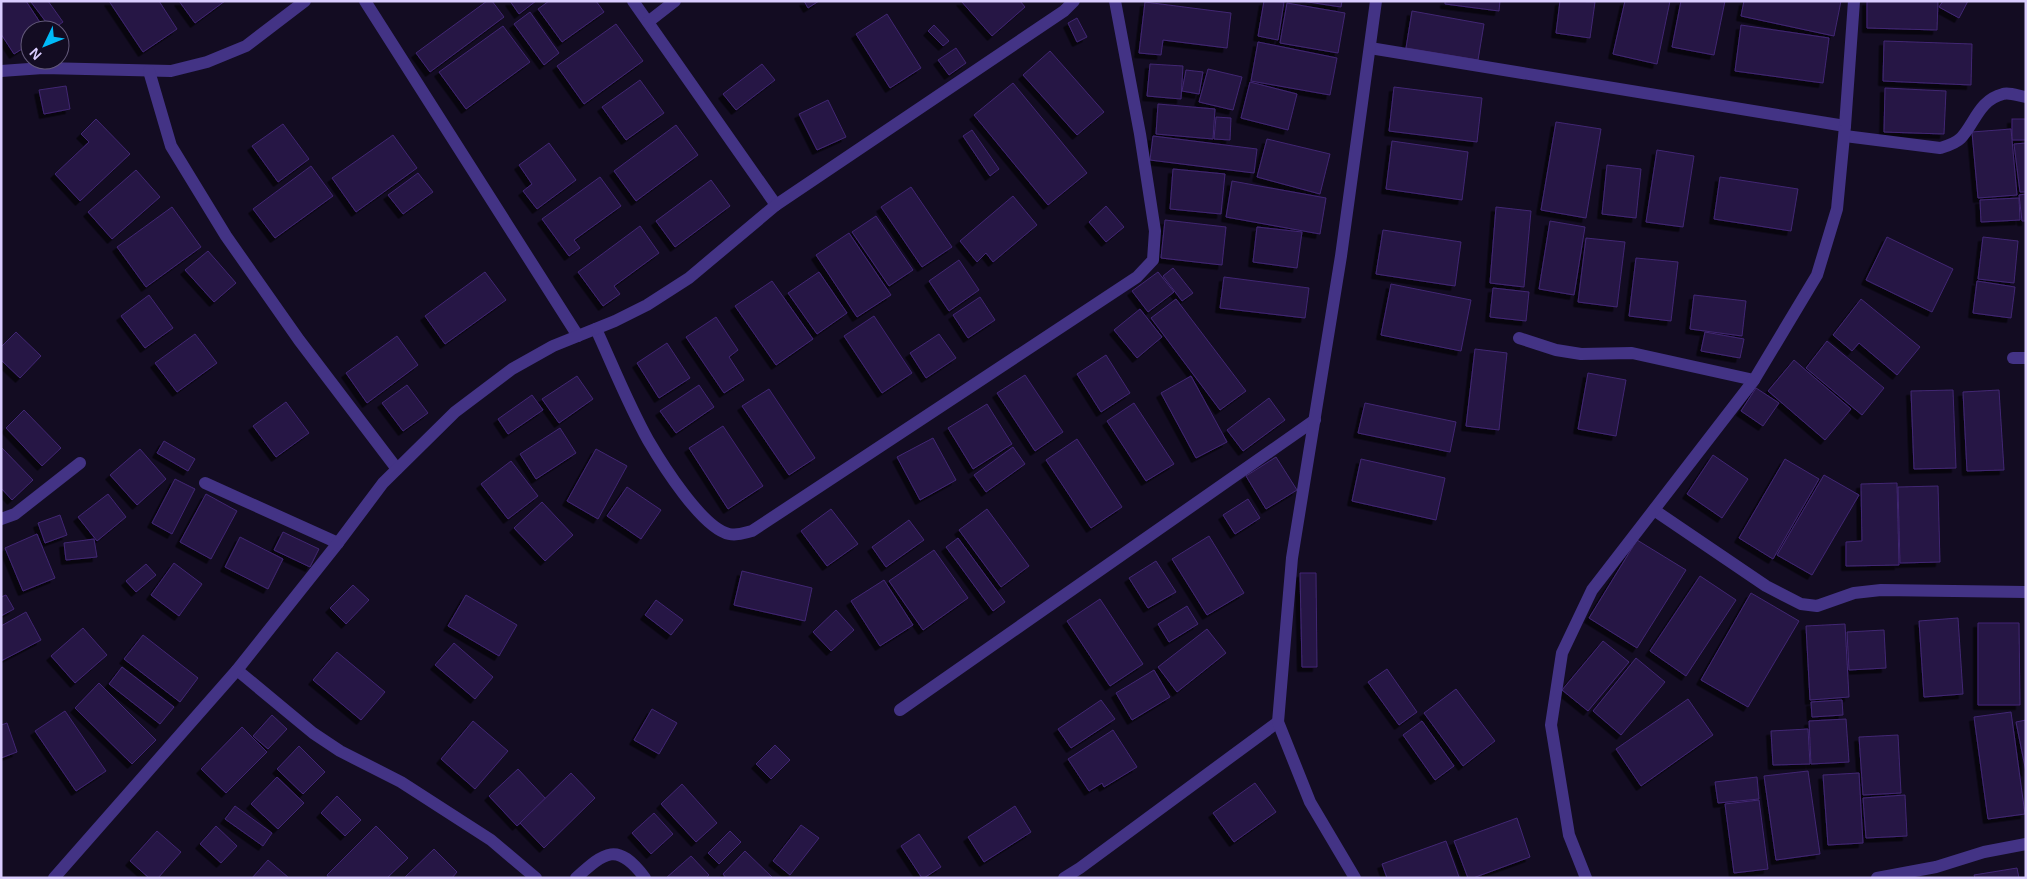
<svg xmlns="http://www.w3.org/2000/svg" width="2027" height="879" viewBox="0 0 2027 879" font-family="Helvetica,sans-serif">
  <style>
    .building { fill: #271645; stroke: #412773; filter: url(#shadow) }
    .lines { fill: none; stroke-linecap: round; stroke-linejoin: round }
    .street { stroke: #433385; stroke-width: 12 }
  </style>
  <defs>
    <filter id="shadow"><feDropShadow dx="-4.5" dy="4.5" stdDeviation="0" flood-color="#0009"/></filter>
  </defs>
  <rect width="100%" height="100%" fill="#130c22"/>
  <g class="building">
    <path d="M1 1H26L45 30H30V44L14 54 1 34Z"/>
    <path d="M32 1H48L63 22 52 30 31 2Z"/>
    <path d="M109 1H159L177 29 143 52Z"/>
    <path d="M179 1H225L195 23Z"/>
    <path d="M487 1H492L504 17 430 72 416 53Z"/>
    <path d="M510 1H536L519 14Z"/>
    <path d="M549 1H596L604 12 562 42 538 9Z"/>
    <path d="M804 1H819L808 8Z"/>
    <path d="M961 1H1020L1025 7 992 36Z"/>
    <path d="M1264 1 1284 2 1278 40 1258 36Z"/>
    <path d="M1301 1H1342L1341 7Z"/>
    <path d="M1445 1H1500L1499 11 1445 4Z"/>
    <path d="M1560 1 1595 2 1590 38 1556 33Z"/>
    <path d="M1625 1H1670L1657 64 1613 54Z"/>
    <path d="M1681 1H1725L1714 55 1672 47Z"/>
    <path d="M1744 1H1841L1834 36 1741 16Z"/>
    <path d="M1867 1H1938L1937 30 1867 28Z"/>
    <path d="M1943 1H1968L1959 18 1939 7Z"/>
    <path d="M1145 2 1231 13 1227 48 1163 40 1161 55 1139 53Z"/>
    <path d="M1287 3 1345 13 1338 53 1280 43Z"/>
    <path d="M1412 11 1484 24 1478 60 1406 48Z"/>
    <path d="M530 12 559 53 544 65 514 24Z"/>
    <path d="M887 14 921 68 890 88 856 34Z"/>
    <path d="M1077 18 1087 37 1077 42 1068 23Z"/>
    <path d="M616 24 643 61 584 104 557 66Z"/>
    <path d="M934 25 949 41 943 46 928 31Z"/>
    <path d="M1741 25 1829 38 1823 83 1735 71Z"/>
    <path d="M503 26 530 62 466 109 439 72Z"/>
    <path d="M1884 41 1972 44 1971 85 1883 81Z"/>
    <path d="M1258 42 1337 58 1330 95 1251 81Z"/>
    <path d="M956 48 966 63 949 75 938 60Z"/>
    <path d="M1050 51 1104 112 1077 135 1023 75Z"/>
    <path d="M762 64 775 80 736 110 723 94Z"/>
    <path d="M1150 64 1183 66 1181 99 1147 96Z"/>
    <path d="M1208 69 1242 77 1233 110 1199 102Z"/>
    <path d="M1186 70 1203 72 1199 94 1182 91Z"/>
    <path d="M640 80 664 113 626 140 602 107Z"/>
    <path d="M1250 82 1297 94 1288 130 1241 118Z"/>
    <path d="M1013 83 1087 173 1048 205 974 115Z"/>
    <path d="M66 86 70 109 44 114 39 90Z"/>
    <path d="M1394 87 1482 98 1477 142 1389 131Z"/>
    <path d="M1885 88 1946 91 1944 134 1884 132Z"/>
    <path d="M828 100 846 137 817 150 799 114Z"/>
    <path d="M1158 104 1215 109 1213 139 1156 134Z"/>
    <path d="M1216 117 1231 118 1230 140 1214 139Z"/>
    <path d="M96 119 130 154 80 201 55 174 89 142 81 134Z"/>
    <rect x="2012" y="119" width="14" height="21"/>
    <path d="M1556 122 1601 129 1586 218 1541 210Z"/>
    <path d="M283 124 309 159 278 182 252 146Z"/>
    <path d="M676 125 698 155 636 201 614 171Z"/>
    <path d="M2011 129 2017 195 1978 198 1972 132Z"/>
    <path d="M972 130 999 169 990 176 963 136Z"/>
    <path d="M393 135 417 168 356 212 332 178Z"/>
    <path d="M1153 136 1257 149 1254 173 1150 160Z"/>
    <path d="M1267 139 1330 154 1320 194 1257 177Z"/>
    <path d="M1392 141 1468 152 1462 200 1386 189Z"/>
    <path d="M549 143 576 180 537 209 523 191 532 184 519 165Z"/>
    <path d="M2026 143V192H2020L2014 144Z"/>
    <path d="M1657 150 1694 156 1683 227 1646 222Z"/>
    <path d="M1607 165 1641 169 1636 218 1602 214Z"/>
    <path d="M311 166 333 196 275 238 253 209Z"/>
    <path d="M1173 169 1225 174 1221 214 1170 209Z"/>
    <path d="M136 170 160 197 112 239 88 212Z"/>
    <path d="M418 173 433 192 403 214 388 195Z"/>
    <path d="M600 177 621 206 574 240 580 248 569 256 542 219Z"/>
    <path d="M1720 177 1798 189 1791 231 1714 219Z"/>
    <path d="M711 180 730 206 675 247 656 221Z"/>
    <path d="M1232 181 1326 198 1320 234 1226 217Z"/>
    <path d="M911 187 952 247 922 267 881 207Z"/>
    <path d="M2026 194V221H2022L2019 195Z"/>
    <path d="M1013 196 1037 225 993 262 986 253 977 262 960 241Z"/>
    <path d="M2019 198 2020 220 1981 222 1980 200Z"/>
    <path d="M1106 206 1124 227 1106 242 1089 222Z"/>
    <path d="M172 207 201 247 146 287 117 247Z"/>
    <path d="M1496 207 1531 211 1524 287 1490 283Z"/>
    <path d="M876 216 913 270 889 286 852 232Z"/>
    <path d="M1165 220 1226 227 1222 265 1161 258Z"/>
    <path d="M1550 221 1585 227 1574 295 1539 289Z"/>
    <path d="M640 226 659 253 614 286 620 294 603 306 578 272Z"/>
    <path d="M1257 227 1302 232 1297 268 1253 262Z"/>
    <path d="M1383 230 1461 242 1455 286 1376 274Z"/>
    <path d="M849 233 891 295 857 317 816 255Z"/>
    <path d="M1887 237 1953 269 1932 312 1866 280Z"/>
    <path d="M1983 237 2018 241 2014 283 1978 279Z"/>
    <path d="M1586 238 1625 242 1617 307 1578 302Z"/>
    <path d="M208 251 236 283 214 302 185 270Z"/>
    <path d="M1636 258 1678 262 1671 321 1629 316Z"/>
    <path d="M959 260 979 290 949 311 929 281Z"/>
    <path d="M1173 268 1193 293 1182 301 1163 276Z"/>
    <path d="M485 272 506 300 445 344 425 316Z"/>
    <path d="M819 272 847 313 817 334 788 293Z"/>
    <path d="M1158 272 1174 292 1148 312 1132 291Z"/>
    <path d="M1224 277 1309 288 1305 318 1220 308Z"/>
    <path d="M772 281 813 339 776 365 735 306Z"/>
    <path d="M1977 281 2015 287 2011 318 1973 313Z"/>
    <path d="M1391 284 1471 300 1461 351 1381 335Z"/>
    <path d="M1493 288 1529 292 1526 321 1490 317Z"/>
    <path d="M149 295 173 328 145 348 121 316Z"/>
    <path d="M1694 295 1746 301 1742 336 1690 329Z"/>
    <path d="M980 297 995 320 968 338 953 315Z"/>
    <path d="M1176 299 1246 391 1220 410 1151 318Z"/>
    <path d="M1861 299 1920 347 1897 375 1859 343 1852 351 1833 335Z"/>
    <path d="M1140 309 1162 337 1137 358 1114 330Z"/>
    <path d="M874 316 912 373 882 393 844 336Z"/>
    <path d="M716 317 738 350 729 357 744 380 724 393 686 337Z"/>
    <path d="M16 332 41 356 20 378 1 360V347Z"/>
    <path d="M1705 332 1744 339 1740 358 1701 351Z"/>
    <path d="M195 334 217 363 177 392 155 363Z"/>
    <path d="M939 334 956 358 926 378 910 353Z"/>
    <path d="M397 336 418 365 367 403 346 373Z"/>
    <path d="M1827 341 1884 388 1862 415 1806 368Z"/>
    <path d="M667 343 690 378 659 398 637 363Z"/>
    <path d="M1475 349 1507 353 1499 430 1466 426Z"/>
    <path d="M1106 355 1130 393 1101 412 1077 374Z"/>
    <path d="M1794 360 1851 409 1825 440 1768 391Z"/>
    <path d="M1588 373 1626 380 1616 436 1578 429Z"/>
    <path d="M1025 375 1063 432 1035 451 997 393Z"/>
    <path d="M577 376 593 399 559 423 542 399Z"/>
    <path d="M1191 376 1227 442 1196 458 1161 393Z"/>
    <path d="M407 385 428 413 403 431 382 403Z"/>
    <path d="M699 385 714 407 676 433 660 411Z"/>
    <path d="M1756 388 1779 403 1763 426 1741 411Z"/>
    <path d="M769 389 815 458 789 475 742 406Z"/>
    <path d="M1953 390 1956 468 1914 469 1911 391Z"/>
    <path d="M1999 390 2004 470 1967 471 1963 392Z"/>
    <path d="M532 395 543 410 508 434 498 419Z"/>
    <path d="M1269 398 1285 420 1243 451 1227 430Z"/>
    <path d="M286 402 309 433 276 457 253 426Z"/>
    <path d="M1134 403 1174 464 1146 481 1107 421Z"/>
    <path d="M1365 403 1456 422 1450 452 1358 433Z"/>
    <path d="M987 404 1012 444 973 469 948 428Z"/>
    <path d="M24 410 61 448 42 466 6 428Z"/>
    <path d="M723 426 763 486 728 509 689 448Z"/>
    <path d="M560 428 576 453 536 479 520 454Z"/>
    <path d="M933 438 956 480 920 500 897 457Z"/>
    <path d="M1077 439 1122 507 1091 528 1046 460Z"/>
    <path d="M164 441 195 459 188 471 157 453Z"/>
    <path d="M1 447 33 480 12 500 1 488Z"/>
    <path d="M1013 447 1025 464 986 492 974 475Z"/>
    <path d="M140 449 166 479 137 505 110 475Z"/>
    <path d="M596 449 627 466 598 519 567 501Z"/>
    <path d="M1713 455 1748 479 1722 518 1687 494Z"/>
    <path d="M1276 457 1297 490 1266 509 1246 476Z"/>
    <path d="M1361 459 1445 478 1436 520 1352 501Z"/>
    <path d="M1785 459 1819 479 1773 559 1739 538Z"/>
    <path d="M511 461 538 496 508 519 481 484Z"/>
    <path d="M1824 475 1859 495 1812 575 1777 555Z"/>
    <path d="M175 479 195 489 172 534 152 523Z"/>
    <path d="M1897 483 1899 565 1846 566V542L1862 541 1861 484Z"/>
    <path d="M1938 486 1940 562 1900 563 1898 487Z"/>
    <path d="M627 487 661 510 641 539 607 516Z"/>
    <path d="M108 494 126 517 97 541 78 517Z"/>
    <path d="M206 494 237 511 211 559 180 542Z"/>
    <path d="M1248 499 1260 518 1235 534 1223 515Z"/>
    <path d="M542 502 573 535 545 561 514 528Z"/>
    <path d="M831 509 858 544 827 566 801 531Z"/>
    <path d="M987 509 1029 566 1001 587 959 530Z"/>
    <path d="M60 515 67 535 45 543 38 523Z"/>
    <path d="M909 520 924 540 886 567 872 547Z"/>
    <path d="M283 532 319 549 310 567 274 550Z"/>
    <path d="M37 534 55 578 23 591 5 548Z"/>
    <path d="M1209 536 1244 593 1207 615 1172 559Z"/>
    <path d="M240 537 283 559 268 589 225 567Z"/>
    <path d="M958 538 1005 602 993 611 946 547Z"/>
    <path d="M94 539 97 557 66 560 64 543Z"/>
    <path d="M1637 540 1686 570 1637 648 1589 618Z"/>
    <path d="M934 550 968 598 923 630 889 581Z"/>
    <path d="M1156 561 1176 592 1148 608 1129 578Z"/>
    <path d="M174 563 202 584 179 616 151 595Z"/>
    <path d="M146 564 156 575 136 592 126 581Z"/>
    <path d="M742 571 812 588 805 621 734 605Z"/>
    <path d="M1300 573H1316L1317 667H1302Z"/>
    <path d="M1700 576 1736 600 1686 676 1650 651Z"/>
    <path d="M884 580 913 625 880 646 851 601Z"/>
    <path d="M353 585 369 600 346 624 330 608Z"/>
    <path d="M1751 593 1799 621 1748 707 1701 680Z"/>
    <path d="M6 595 14 609 1 616V597Z"/>
    <path d="M466 595 517 625 499 656 448 626Z"/>
    <path d="M1100 599 1143 664 1110 686 1067 621Z"/>
    <path d="M656 600 683 620 671 635 645 615Z"/>
    <path d="M1187 606 1198 624 1169 642 1158 624Z"/>
    <path d="M836 610 854 630 831 651 813 632Z"/>
    <path d="M26 612 41 640 1 661V626Z"/>
    <path d="M1958 618 1963 694 1924 697 1919 621Z"/>
    <path d="M1978 623H2019L2020 705H1978Z"/>
    <path d="M1845 624 1849 697 1810 700 1806 626Z"/>
    <path d="M83 628 107 655 75 683 51 656Z"/>
    <path d="M1207 629 1226 653 1177 692 1158 667Z"/>
    <path d="M1884 630 1886 668 1849 670 1847 632Z"/>
    <path d="M143 635 198 678 180 702 124 659Z"/>
    <path d="M1603 641 1629 662 1588 711 1562 690Z"/>
    <path d="M454 643 493 677 475 699 435 665Z"/>
    <path d="M337 652 385 692 361 720 313 680Z"/>
    <path d="M1636 658 1665 682 1621 735 1593 711Z"/>
    <path d="M122 667 174 707 160 724 109 684Z"/>
    <path d="M1387 669 1417 712 1399 725 1368 682Z"/>
    <path d="M1154 670 1170 697 1132 720 1116 693Z"/>
    <path d="M99 683 156 740 132 764 75 708Z"/>
    <path d="M1456 689 1495 741 1463 766 1424 713Z"/>
    <path d="M1688 699 1713 735 1641 786 1616 749Z"/>
    <path d="M1101 700 1115 719 1071 748 1058 729Z"/>
    <path d="M1842 700 1843 715 1812 717 1811 702Z"/>
    <path d="M652 709 677 723 659 754 634 740Z"/>
    <path d="M65 711 106 771 76 791 35 731Z"/>
    <path d="M2011 712 2025 814 1988 819 1974 717Z"/>
    <path d="M272 715 287 729 268 749 253 736Z"/>
    <path d="M1846 719 1849 762 1811 764 1809 721Z"/>
    <path d="M2026 720V772L2016 722Z"/>
    <path d="M473 721 508 751 475 789 441 759Z"/>
    <path d="M1422 721 1454 766 1435 780 1403 735Z"/>
    <path d="M7 723 17 752 1 758V725Z"/>
    <path d="M242 727 267 752 226 793 201 769Z"/>
    <path d="M1808 729 1810 764 1773 765 1771 731Z"/>
    <path d="M1113 730 1137 767 1104 787 1102 783 1089 791 1068 759Z"/>
    <path d="M1898 735 1901 793 1863 795 1859 737Z"/>
    <path d="M775 745 790 760 771 779 756 764Z"/>
    <path d="M299 746 325 772 303 794 277 769Z"/>
    <path d="M518 769 546 799 517 826 489 796Z"/>
    <path d="M1808 771 1820 854 1776 860 1764 776Z"/>
    <path d="M571 773 595 798 544 848 520 823Z"/>
    <path d="M1859 773 1863 843 1828 845 1823 775Z"/>
    <path d="M277 777 304 803 278 829 251 804Z"/>
    <path d="M1757 777 1759 799 1718 803 1715 782Z"/>
    <path d="M1255 783 1276 812 1234 842 1213 813Z"/>
    <path d="M682 784 717 823 696 842 661 804Z"/>
    <path d="M1905 795 1907 836 1866 838 1863 798Z"/>
    <path d="M337 796 361 820 345 836 321 813Z"/>
    <path d="M1759 800 1768 869 1734 873 1725 804Z"/>
    <path d="M235 806 272 833 263 846 225 819Z"/>
    <path d="M1015 806 1031 832 984 862 968 837Z"/>
    <path d="M654 813 673 834 651 854 632 833Z"/>
    <path d="M1517 818 1530 857 1473 878H1468L1454 841Z"/>
    <path d="M801 825 819 838 790 875 773 861Z"/>
    <path d="M216 826 237 846 221 863 200 844Z"/>
    <path d="M376 826 408 858 387 878H329L327 875Z"/>
    <path d="M157 831 181 852 158 878H149L130 861Z"/>
    <path d="M730 831 741 842 719 864 708 853Z"/>
    <path d="M919 834 941 867 924 878H922L901 846Z"/>
    <path d="M1446 841 1459 877 1387 878 1382 864Z"/>
    <path d="M434 849 457 872 452 878H404Z"/>
    <path d="M745 851 773 878H726L723 874Z"/>
    <path d="M691 856 709 875 706 878H666Z"/>
    <path d="M268 860 289 878H252Z"/>
    <path d="M2017 868 2019 878H1975L1974 875Z"/>
  </g>
  <g class="lines">
    <g class="street">
      <path d="M365 1 578 336"/>
      <path d="M633 1 776 205"/>
      <path d="M648 22 675 1"/>
      <path d="M1370 48 1845 126"/>
      <path d="M1 71 43 68 171 71 207 62 246 46 305 1"/>
      <path d="M149 71 171 146 226 236 299 340 397 469"/>
      <path d="M1845 136 1940 148C1947 146 1955 144 1961 138 1975 123 1979 100 2003 94 2009 92 2019 96 2026 97"/>
      <path d="M596 329C613 366 628 404 648 440 662 464 702 528 729 534 738 536 744 533 752 531L1137 277 1153 260 1155 231 1140 134 1115 1"/>
      <path d="M1519 338 1556 350 1581 354 1632 353 1754 380"/>
      <path d="M2013 358H2026"/>
      <path d="M205 483 338 543"/>
      <path d="M1654 510 1766 586 1801 604 1817 606 1854 593 1881 590 2026 592"/>
      <path d="M1 519 15 514 80 463"/>
      <path d="M237 670 313 733 340 751 401 782 491 840 536 878"/>
      <path d="M900 710 1315 420"/>
      <path d="M54 878 237 670 338 543 383 483 455 412 512 369 553 346 615 321 647 305 689 278 776 205 1064 11 1074 1"/>
      <path d="M576 878C605 852 617 841 645 878"/>
      <path d="M1064 878 1080 868 1278 722"/>
      <path d="M1355 878 1310 802 1278 722 1292 558 1341 256 1376 1"/>
      <path d="M1586 878 1569 835 1551 725 1562 653 1592 590 1754 380 1817 275 1837 209 1845 126 1854 1"/>
      <path d="M1877 878 1936 867 1984 852 2026 844"/>
    </g>
  </g>
  <rect width="2027" height="879" fill="none" stroke="#dacdff" stroke-width="5"/>
  <g transform="translate(45 45) rotate(227)"><circle r="24" fill="#130c22" stroke="#63597a"/>
  <path d="M0-4L9 19L0 12L-9 19Z" fill="#00baf8"/>
  <text y="-8" font-size="14" font-weight="bold" text-anchor="middle" fill="#dacdff">N</text>
  </g>
</svg>
